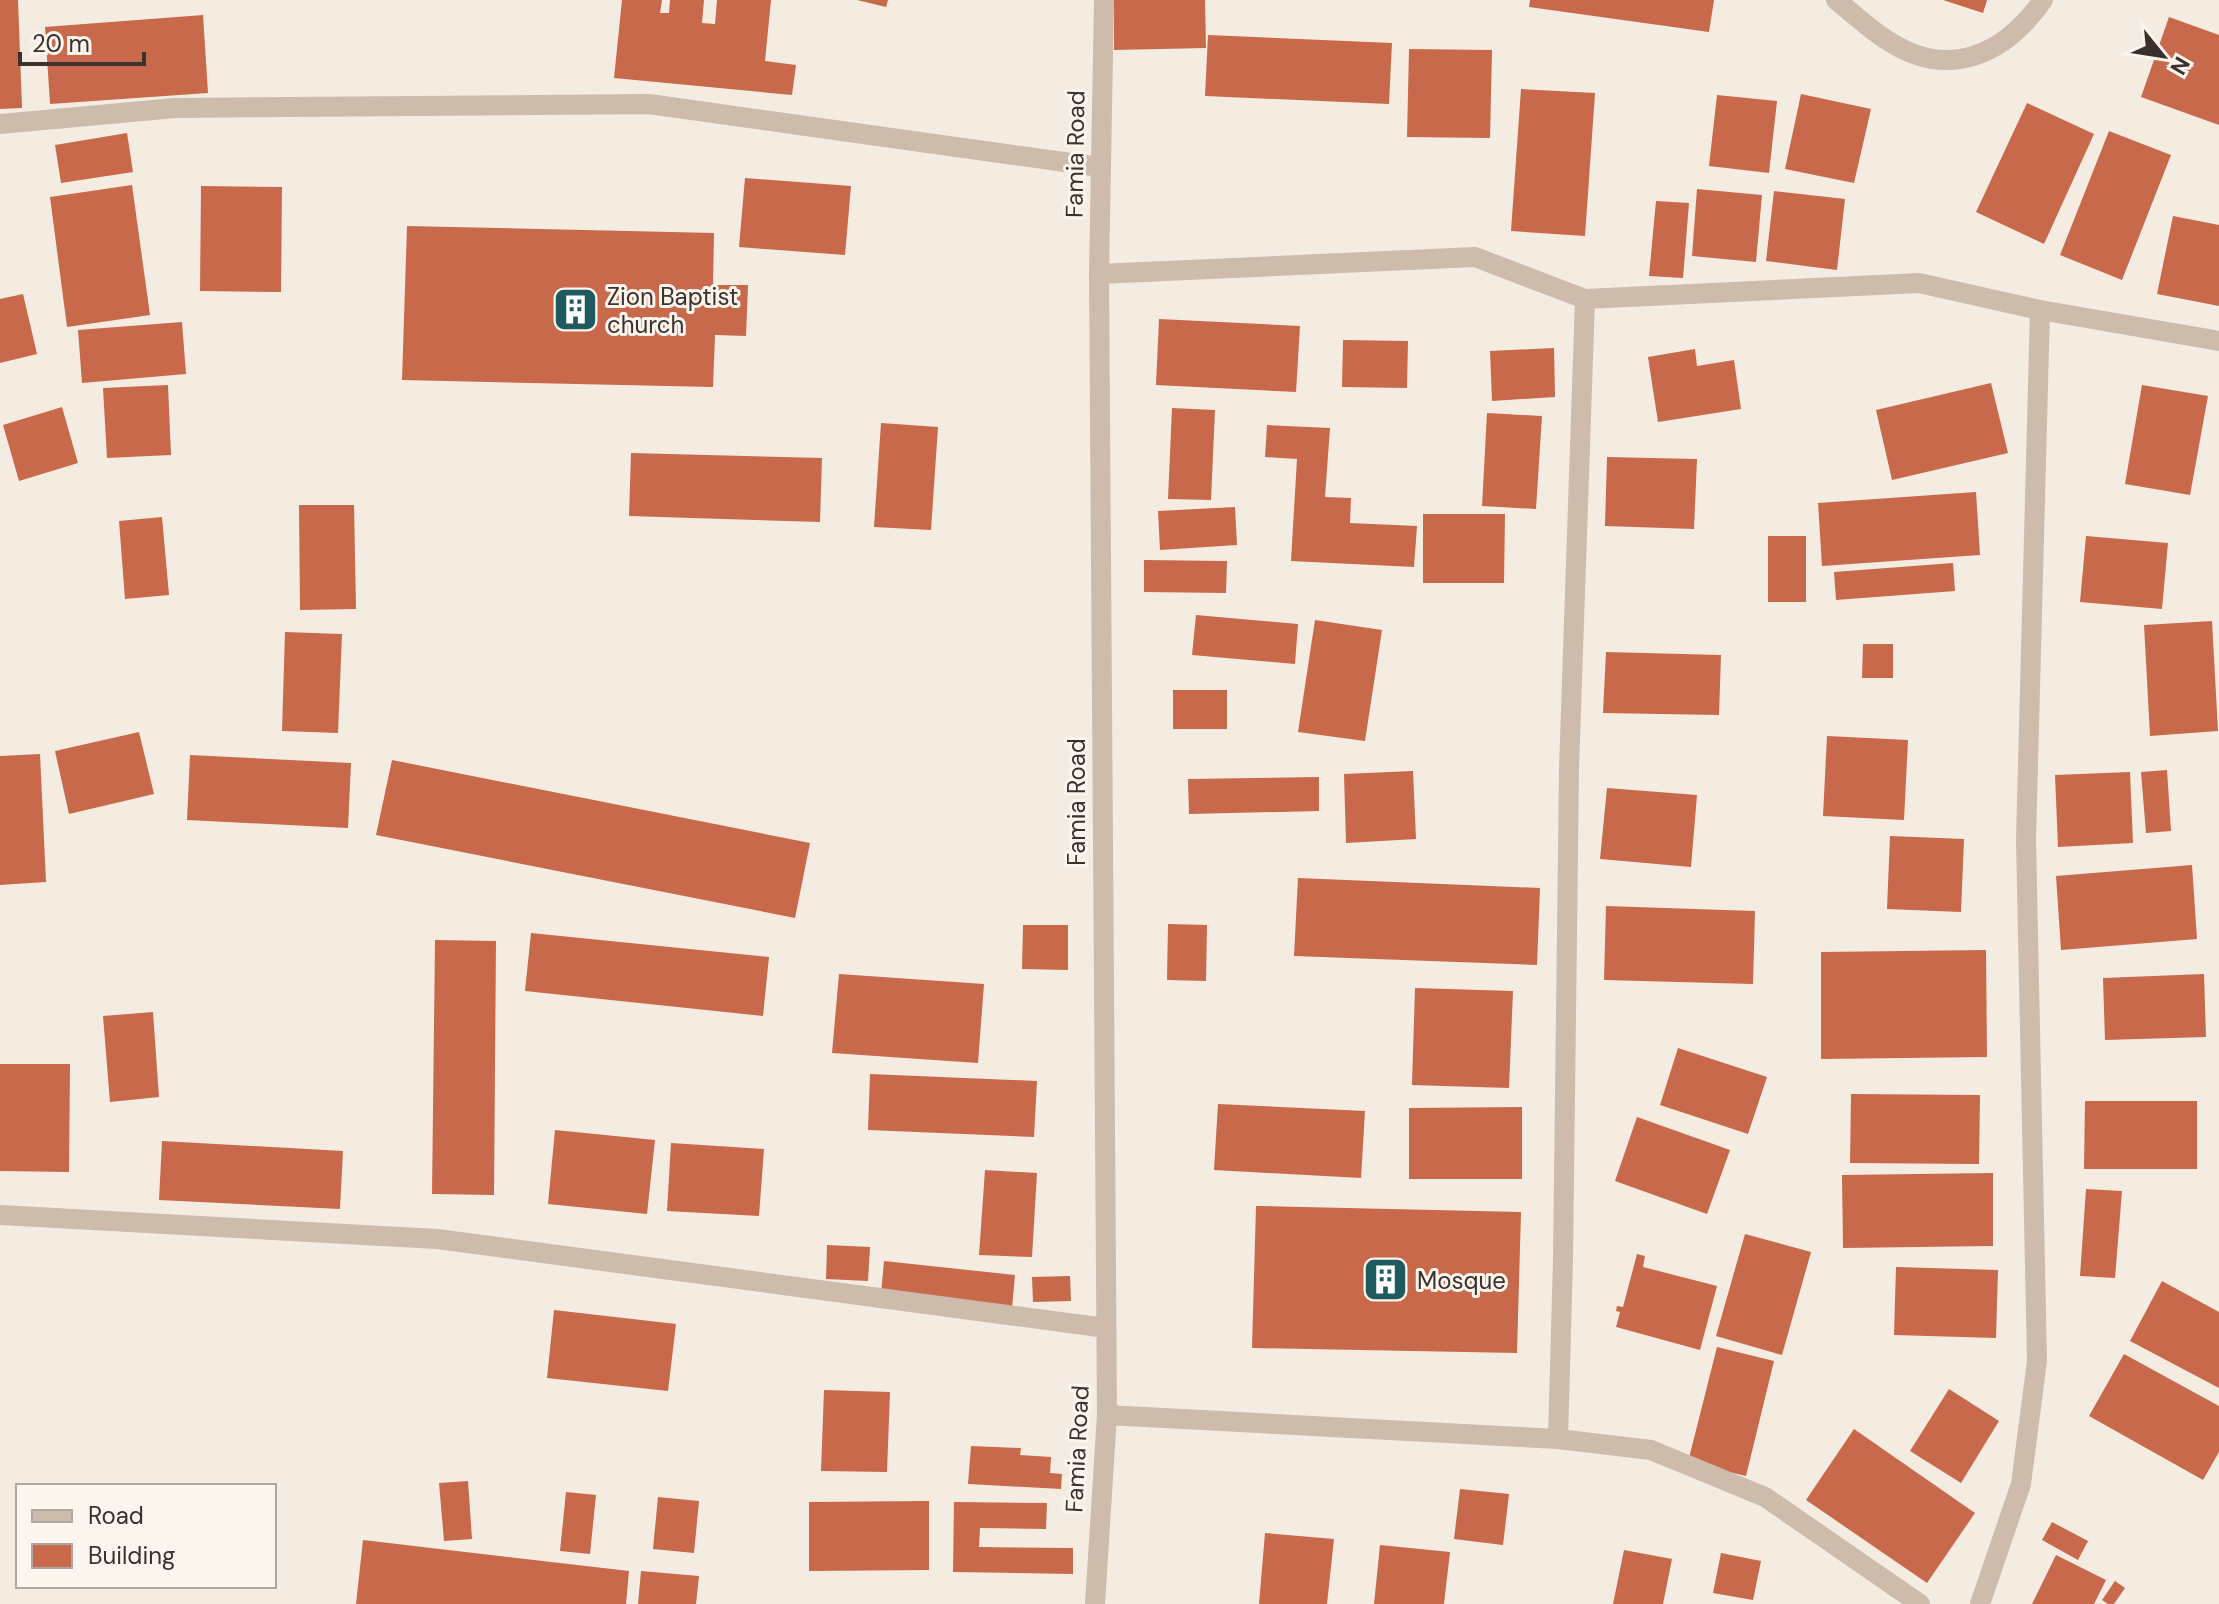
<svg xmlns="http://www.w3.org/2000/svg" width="2219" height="1604" viewBox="0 0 2219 1604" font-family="'DM Sans',sans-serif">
  <rect width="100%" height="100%" fill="#f4ebe1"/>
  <!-- building -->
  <path fill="#c8694b" d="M 0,0 L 18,0 L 22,108 L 0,109 Z
    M 622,0 L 662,0 L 660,13 L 669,13 L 670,0 L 704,0 L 702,23 L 715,24 L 717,0 L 771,0 L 765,61 L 796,65 L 792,95 L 614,78 Z
    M 857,0 L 888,0 L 886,7 Z
    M 1114,0 L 1205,0 L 1206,48 L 1114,50 Z
    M 1530,0 L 1714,0 L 1709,32 L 1529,7 Z
    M 1943,0 L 1987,0 L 1983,13 Z
    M 203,15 L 208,93 L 50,104 L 45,27 Z
    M 2169,17 L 2219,35 L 2219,125 L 2141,97 Z
    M 1208,35 L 1392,43 L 1389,104 L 1205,96 Z
    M 1409,49 L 1492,50 L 1490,138 L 1407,137 Z
    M 1521,89 L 1595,93 L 1585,236 L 1511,231 Z
    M 1801,94 L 1871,109 L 1854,183 L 1785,169 Z
    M 1717,95 L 1777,101 L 1769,173 L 1709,166 Z
    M 2027,103 L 2094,134 L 2044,244 L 1976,212 Z
    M 2109,131 L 2171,155 L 2122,280 L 2060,255 Z
    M 127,133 L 133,172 L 61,183 L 55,145 Z
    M 745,178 L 851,186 L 845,255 L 739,247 Z
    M 132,185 L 150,315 L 67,327 L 50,197 Z
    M 201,186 L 282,187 L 281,292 L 200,291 Z
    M 1697,189 L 1762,195 L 1756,262 L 1692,256 Z
    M 1774,191 L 1845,199 L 1837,270 L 1766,261 Z
    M 1656,201 L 1689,203 L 1683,278 L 1649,276 Z
    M 2173,216 L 2219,225 L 2219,306 L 2157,294 Z
    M 407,226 L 714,233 L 713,285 L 748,285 L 746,336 L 715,335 L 713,387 L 402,380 Z
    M 23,294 L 37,354 L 0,363 L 0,299 Z
    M 1159,319 L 1300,326 L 1296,392 L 1156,385 Z
    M 182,322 L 186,374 L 82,383 L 78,330 Z
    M 1343,340 L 1408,341 L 1407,388 L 1342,387 Z
    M 1554,348 L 1555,397 L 1492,401 L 1490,351 Z
    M 1695,349 L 1697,366 L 1734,360 L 1741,409 L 1658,422 L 1648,357 Z
    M 1991,383 L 2008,453 L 1892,480 L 1876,410 Z
    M 168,385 L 171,455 L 107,458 L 103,388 Z
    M 2142,385 L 2208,396 L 2190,495 L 2125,484 Z
    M 62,407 L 78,463 L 19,481 L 3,425 Z
    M 1172,408 L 1215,410 L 1211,500 L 1168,499 Z
    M 1487,413 L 1542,416 L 1536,509 L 1482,506 Z
    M 881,423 L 938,427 L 931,530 L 874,527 Z
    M 1267,425 L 1330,428 L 1325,497 L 1351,498 L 1350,523 L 1417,526 L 1414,567 L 1291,561 L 1297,459 L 1265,457 Z
    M 631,453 L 822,458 L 820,522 L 629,516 Z
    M 1607,457 L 1697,459 L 1694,529 L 1605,526 Z
    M 1976,492 L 1980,555 L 1822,566 L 1818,503 Z
    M 299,505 L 354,505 L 356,609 L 300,610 Z
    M 1235,507 L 1237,545 L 1160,550 L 1158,511 Z
    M 1423,514 L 1505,514 L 1504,583 L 1423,583 Z
    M 162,517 L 169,595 L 125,599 L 119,521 Z
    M 1768,536 L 1806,536 L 1806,602 L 1768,602 Z
    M 2086,536 L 2168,543 L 2162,609 L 2080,602 Z
    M 1144,560 L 1227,561 L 1226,593 L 1144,592 Z
    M 1953,563 L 1955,591 L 1836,600 L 1834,572 Z
    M 1196,615 L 1298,624 L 1295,664 L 1192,655 Z
    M 1315,620 L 1382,630 L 1365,741 L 1298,732 Z
    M 2212,621 L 2218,731 L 2150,736 L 2144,625 Z
    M 285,632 L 342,634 L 338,733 L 282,731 Z
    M 1863,644 L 1893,644 L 1893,678 L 1862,678 Z
    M 1606,652 L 1721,655 L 1719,715 L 1603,713 Z
    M 1173,690 L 1227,690 L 1227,729 L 1173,729 Z
    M 139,732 L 154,794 L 69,814 L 55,751 Z
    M 1827,736 L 1908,740 L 1904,820 L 1823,816 Z
    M 40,754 L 46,882 L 0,885 L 0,756 Z
    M 190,755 L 351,763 L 348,828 L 187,820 Z
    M 392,760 L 810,843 L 795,918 L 376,835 Z
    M 2167,770 L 2171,831 L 2146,833 L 2141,772 Z
    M 1413,771 L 1416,839 L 1346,843 L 1344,774 Z
    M 2130,772 L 2133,843 L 2058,847 L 2055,775 Z
    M 1319,777 L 1319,811 L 1189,814 L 1188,779 Z
    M 1607,788 L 1697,795 L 1691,867 L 1600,859 Z
    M 1890,836 L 1964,839 L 1961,912 L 1887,909 Z
    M 2192,865 L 2197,939 L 2061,950 L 2056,876 Z
    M 1298,878 L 1540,888 L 1537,965 L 1294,956 Z
    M 1606,906 L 1755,911 L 1753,984 L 1604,980 Z
    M 1168,924 L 1207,925 L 1206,981 L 1167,980 Z
    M 1023,925 L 1068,925 L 1068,970 L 1022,969 Z
    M 531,933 L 769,957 L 763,1016 L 525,991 Z
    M 435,940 L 496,941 L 494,1195 L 432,1194 Z
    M 1986,950 L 1987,1057 L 1821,1059 L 1821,952 Z
    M 839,974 L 984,984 L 978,1063 L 832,1053 Z
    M 2204,974 L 2206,1037 L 2105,1040 L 2103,978 Z
    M 1415,988 L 1513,991 L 1509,1088 L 1412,1085 Z
    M 153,1012 L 159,1097 L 110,1102 L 103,1016 Z
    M 1678,1048 L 1767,1077 L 1748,1134 L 1660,1105 Z
    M 0,1064 L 70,1064 L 69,1172 L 0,1171 Z
    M 870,1074 L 1037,1081 L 1034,1137 L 868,1130 Z
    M 1851,1094 L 1980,1095 L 1979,1164 L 1850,1163 Z
    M 2085,1101 L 2197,1101 L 2197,1169 L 2084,1169 Z
    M 1218,1104 L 1365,1111 L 1361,1178 L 1214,1170 Z
    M 1522,1107 L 1522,1179 L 1409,1179 L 1409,1108 Z
    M 1637,1117 L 1730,1150 L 1707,1214 L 1615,1181 Z
    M 555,1130 L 655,1140 L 647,1214 L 548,1204 Z
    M 162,1141 L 343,1151 L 340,1209 L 159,1200 Z
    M 671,1143 L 764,1149 L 759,1216 L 667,1211 Z
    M 985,1170 L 1037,1173 L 1032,1257 L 979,1255 Z
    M 1993,1173 L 1993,1246 L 1843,1248 L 1842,1175 Z
    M 2086,1189 L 2122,1191 L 2115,1278 L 2080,1276 Z
    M 1256,1206 L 1521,1212 L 1517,1353 L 1252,1348 Z
    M 1745,1234 L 1811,1252 L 1782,1355 L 1716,1336 Z
    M 827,1245 L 870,1247 L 868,1281 L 826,1279 Z
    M 1637,1254 L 1645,1256 L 1643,1267 L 1717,1286 L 1700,1350 L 1616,1327 L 1620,1312 L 1616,1311 L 1617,1306 L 1623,1307 Z
    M 884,1261 L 1015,1275 L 1012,1308 L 881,1294 Z
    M 1896,1267 L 1998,1270 L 1996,1338 L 1894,1335 Z
    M 1070,1276 L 1071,1301 L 1033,1302 L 1032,1277 Z
    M 2162,1281 L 2219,1312 L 2219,1388 L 2130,1341 Z
    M 554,1310 L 676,1324 L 668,1391 L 547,1378 Z
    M 1717,1347 L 1774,1361 L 1746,1476 L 1688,1462 Z
    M 2124,1354 L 2219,1406 L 2219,1452 L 2203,1480 L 2089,1416 Z
    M 1949,1389 L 1999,1421 L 1961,1483 L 1910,1451 Z
    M 824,1390 L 890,1392 L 887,1472 L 821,1471 Z
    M 1854,1429 L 1975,1513 L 1927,1583 L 1806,1500 Z
    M 971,1446 L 1021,1448 L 1020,1455 L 1051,1457 L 1050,1473 L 1062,1474 L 1061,1489 L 968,1484 Z
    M 468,1481 L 472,1539 L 444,1541 L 439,1483 Z
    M 1460,1489 L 1509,1494 L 1503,1545 L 1454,1539 Z
    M 566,1492 L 596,1495 L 590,1554 L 560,1551 Z
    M 658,1497 L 699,1501 L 694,1553 L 653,1549 Z
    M 929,1501 L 929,1570 L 809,1571 L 809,1502 Z
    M 954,1502 L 1047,1503 L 1046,1529 L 980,1528 L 979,1547 L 1073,1548 L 1073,1574 L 953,1572 Z
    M 2052,1522 L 2088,1541 L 2078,1560 L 2042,1540 Z
    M 1265,1533 L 1334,1539 L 1327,1604 L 1259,1604 Z
    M 363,1540 L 629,1571 L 626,1604 L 356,1604 Z
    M 1380,1545 L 1450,1552 L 1444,1604 L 1374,1604 Z
    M 1624,1550 L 1672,1559 L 1663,1604 L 1613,1604 Z
    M 1721,1553 L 1761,1561 L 1753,1600 L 1713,1593 Z
    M 2056,1555 L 2106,1580 L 2094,1604 L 2032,1604 Z
    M 641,1571 L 699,1576 L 696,1604 L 638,1604 Z
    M 2115,1581 L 2125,1588 L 2114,1604 L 2108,1604 L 2102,1600 Z"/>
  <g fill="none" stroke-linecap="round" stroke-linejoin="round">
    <!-- minor -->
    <path stroke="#cdbbac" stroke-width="20" d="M 1836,0 C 1854,14 1871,31 1890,42 C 1950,80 2005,54 2043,0
      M 0,124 L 175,108 L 649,104 L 1100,167
      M 1099,274 L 1475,257 L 1585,299 L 1919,283 L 2040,310 L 2219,341
      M 0,1215 L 437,1239 L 1106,1328
      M 1107,1415 L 1558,1439 L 1651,1450 L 1765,1497 L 1920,1604
      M 1558,1439 L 1563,1259 L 1569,769 L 1585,299
      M 1095,1604 L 1107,1415 L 1099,274 L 1104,0
      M 1980,1604 L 2021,1484 L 2037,1361 L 2026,840 L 2040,310"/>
  </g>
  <!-- icons -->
  <defs>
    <symbol id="building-square" viewBox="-11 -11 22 22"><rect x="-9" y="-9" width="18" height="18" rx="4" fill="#1f5a5e" stroke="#fbf5ee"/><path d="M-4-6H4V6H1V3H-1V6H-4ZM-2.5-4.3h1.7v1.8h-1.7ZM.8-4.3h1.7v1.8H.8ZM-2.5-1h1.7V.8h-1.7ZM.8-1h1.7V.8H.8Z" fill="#fff"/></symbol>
  </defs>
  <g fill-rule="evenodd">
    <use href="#building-square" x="550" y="284" width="51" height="51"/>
    <use href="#building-square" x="1360" y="1254" width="51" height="51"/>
  </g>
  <g text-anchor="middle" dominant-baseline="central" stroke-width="6" stroke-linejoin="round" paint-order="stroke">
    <!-- street labels -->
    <g font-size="24" fill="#3b302b" stroke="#fbf5ee">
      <text transform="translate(1075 154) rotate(-89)">Famia Road</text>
      <text transform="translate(1076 802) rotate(-90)">Famia Road</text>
      <text transform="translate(1077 1449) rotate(-87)">Famia Road</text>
    </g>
    <!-- poi labels -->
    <g font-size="24" fill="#3b302b" stroke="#fbf5ee" text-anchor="start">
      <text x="607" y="296">Zion Baptist<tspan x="607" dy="28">church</tspan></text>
      <text x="1417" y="1280">Mosque</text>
    </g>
  </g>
  <!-- legend -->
  <rect x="16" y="1484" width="260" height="104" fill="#fbf5ee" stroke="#aea6a0" stroke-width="2"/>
  <rect x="32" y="1510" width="40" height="12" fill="#cdbbac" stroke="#aea6a0" stroke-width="2"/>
  <text x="88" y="1524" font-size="24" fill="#3b302b">Road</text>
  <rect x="32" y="1544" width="40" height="24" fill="#c8694b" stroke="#aea6a0" stroke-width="2"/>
  <text x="88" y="1564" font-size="24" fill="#3b302b">Building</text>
  <!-- north arrow -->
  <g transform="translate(2163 56) rotate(120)" stroke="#fbf5ee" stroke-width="6" paint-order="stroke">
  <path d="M0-6L14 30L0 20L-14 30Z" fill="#3b302b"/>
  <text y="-12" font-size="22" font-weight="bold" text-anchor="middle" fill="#3b302b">N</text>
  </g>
  <!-- scale -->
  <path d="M20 52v12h124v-12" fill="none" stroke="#3b302b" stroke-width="4"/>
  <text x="32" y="52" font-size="24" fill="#3b302b" stroke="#fbf5ee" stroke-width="6" paint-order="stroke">20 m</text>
</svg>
